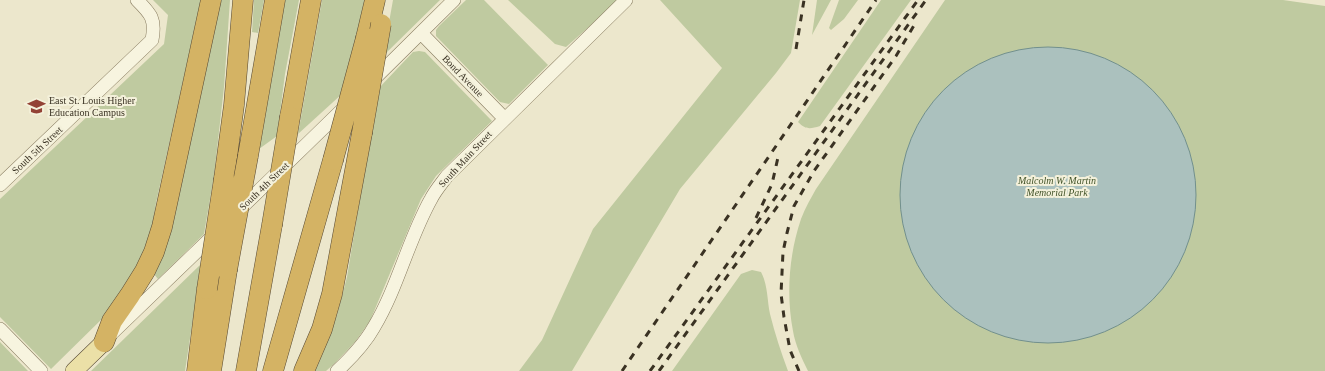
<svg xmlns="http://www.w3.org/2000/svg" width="1325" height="371" viewBox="0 0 1325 371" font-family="'Times New Roman',serif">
  <rect width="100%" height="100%" fill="#ece7cc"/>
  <!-- green -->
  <path fill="#bfcaa0" d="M 153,0 L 201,0 L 156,203 L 150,242 L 141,267 L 107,314 L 51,369 L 0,317 L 0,199 L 164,44 L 168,15 Z
    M 217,0 L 230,0 L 224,87 L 214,176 L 204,234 L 158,279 L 154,274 Z
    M 254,0 L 264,0 L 258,33 L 252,32 Z
    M 283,0 L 299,0 L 285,74 L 278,129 L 277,136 L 259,149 Z
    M 322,0 L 365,0 L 343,93 L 298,134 Z
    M 393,0 L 440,0 L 383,56 Z
    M 466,0 L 484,0 L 548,65 L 509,104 L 500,102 L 436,36 L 436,30 L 439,26 Z
    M 508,0 L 617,0 L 616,3 L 566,47 L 555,44 Z
    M 660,0 L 800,0 L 791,53 L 776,73 L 680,189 L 572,371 L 519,371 L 542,340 L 593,229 L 722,68 Z
    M 817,0 L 831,0 L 812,35 Z
    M 839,0 L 858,0 L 844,19 L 831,30 L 829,28 Z
    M 881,0 L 911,0 L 820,126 C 810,129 806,130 798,122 Z
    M 945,0 L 1283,0 L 1325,6 L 1325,371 L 808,371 C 802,359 795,344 793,331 C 786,295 789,254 801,219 C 805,208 811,198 816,189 Z
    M 419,51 L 425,52 L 492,121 L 436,176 L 421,199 L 370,321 L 355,342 L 335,363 L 326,371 L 314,371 L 326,345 L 337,315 L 347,277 L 378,89 L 413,52 Z
    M 200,265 L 196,299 L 185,371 L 91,371 Z
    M 752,270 L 761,272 C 768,285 767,300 770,314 C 775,334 781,352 788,371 L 672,371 L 741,274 Z
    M 0,342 L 28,371 L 0,371 Z"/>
  <!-- water -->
  <path fill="#abc1be" stroke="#72908d" d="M900 195a148 148 0 1 1 296 0a148 148 0 1 1-296 0Z"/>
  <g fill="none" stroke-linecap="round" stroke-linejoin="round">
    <defs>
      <path id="minor" d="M 421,33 L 504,118
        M 371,82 L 454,0
        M 0,185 L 152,40 C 156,19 151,14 137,0
        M 238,211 L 347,105
        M 0,329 L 41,371
        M 110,335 L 217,232
        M 337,371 C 351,358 365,343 374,327 C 398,287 408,240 431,199 C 435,191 441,184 447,176 L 626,0"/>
      <path id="major" d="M 74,371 L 104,342"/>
      <path id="highway" d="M 366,38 L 375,0
        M 290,117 L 311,0
        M 248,156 L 275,0
        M 224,179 L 234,105 L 243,0
        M 104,342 L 112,321 L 130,295 L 145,271 L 154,252 L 162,227 L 211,0
        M 197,371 L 207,289
        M 211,371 L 227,270
        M 246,371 L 272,225
        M 273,371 L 333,160
        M 304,371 L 322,329 L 332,294 L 362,133"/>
    </defs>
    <!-- minor casing -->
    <use href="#minor" stroke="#887c60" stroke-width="14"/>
    <!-- major casing -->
    <use href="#major" stroke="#574934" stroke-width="18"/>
    <!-- highway casing -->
    <use href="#highway" stroke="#574934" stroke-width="21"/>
    <!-- minor -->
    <use href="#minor" stroke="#f7f4df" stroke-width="13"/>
    <!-- major -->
    <use href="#major" stroke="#ebe0a7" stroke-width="17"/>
    <!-- highway -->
    <use href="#highway" stroke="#d4b364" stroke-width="20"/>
    <!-- rail -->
    <path stroke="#3a3223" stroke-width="3" stroke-dasharray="7 7" stroke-linecap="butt" d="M 796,49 L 804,0
      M 756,218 L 772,184 L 779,153
      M 622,371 L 876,0
      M 650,371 L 918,0
      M 659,371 L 926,0
      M 799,371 L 790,350 L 784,317 L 781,294 L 783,252 L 787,233 L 794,206 L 814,171 L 896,56 L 916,22"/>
    <defs>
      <path id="highway-bridge" d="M 362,133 L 381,24
        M 333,160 L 366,38
        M 272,225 L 290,117
        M 227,270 L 248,156
        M 207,289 L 224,179"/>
    </defs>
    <!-- highway-bridge casing -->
    <use href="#highway-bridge" stroke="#574934" stroke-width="21" stroke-linecap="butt"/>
    <!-- highway-bridge -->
    <use href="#highway-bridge" stroke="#d4b364" stroke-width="20"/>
  </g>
  <!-- icons -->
  <defs>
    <symbol id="university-bare" viewBox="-9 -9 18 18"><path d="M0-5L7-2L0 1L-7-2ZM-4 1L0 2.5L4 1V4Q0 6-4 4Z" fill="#934235" stroke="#f4f1db" stroke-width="2.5" paint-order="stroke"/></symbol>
  </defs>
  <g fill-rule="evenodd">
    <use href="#university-bare" x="24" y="94" width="25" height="25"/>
  </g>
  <g text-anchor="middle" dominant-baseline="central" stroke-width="4" stroke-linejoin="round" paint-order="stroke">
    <!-- street labels -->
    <g font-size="10" fill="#3a3223" stroke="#f4f1db">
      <text transform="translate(463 76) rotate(46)">Bond Avenue</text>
      <text transform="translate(37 150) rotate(-43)">South 5th Street</text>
      <text transform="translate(465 159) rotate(-47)">South Main Street</text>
      <text transform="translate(264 186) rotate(-44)">South 4th Street</text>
    </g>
    <!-- poi labels -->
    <g font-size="10" fill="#3a3223" stroke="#f4f1db" text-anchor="start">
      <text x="49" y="100">East St. Louis Higher<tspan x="49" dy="12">Education Campus</tspan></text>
    </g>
    <!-- park labels -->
    <g font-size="10" font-style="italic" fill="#44552b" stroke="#f4f1db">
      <text x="1057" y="180">Malcolm W. Martin<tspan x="1057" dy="12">Memorial Park</tspan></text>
    </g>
  </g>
</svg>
